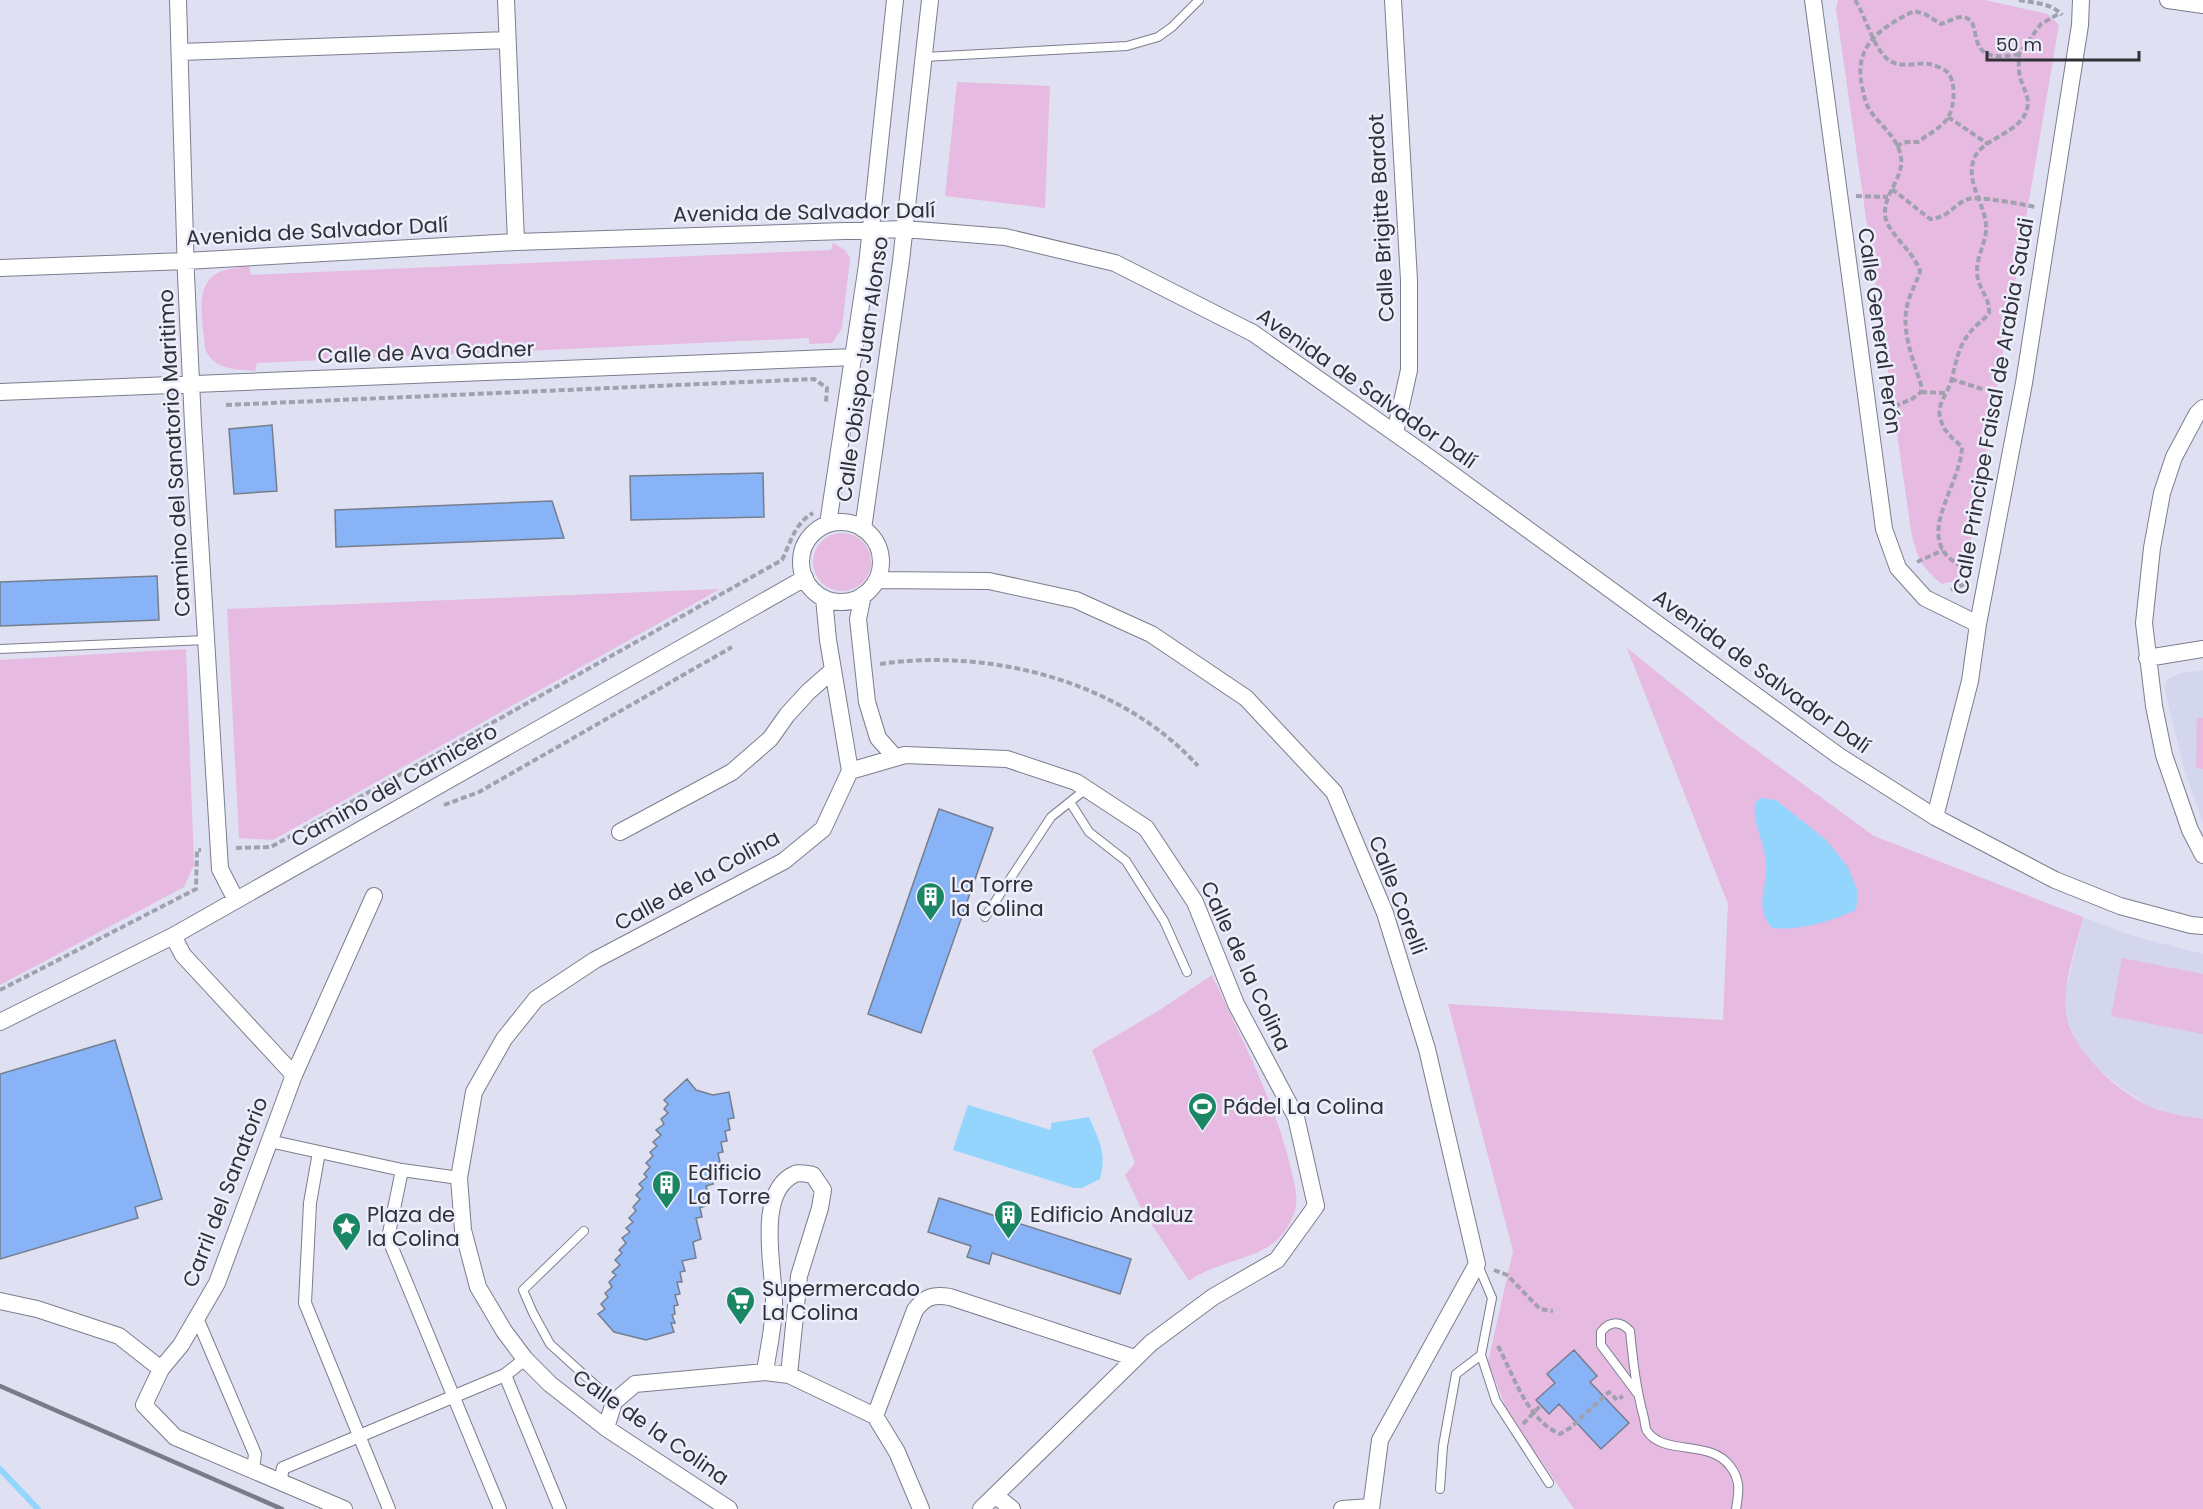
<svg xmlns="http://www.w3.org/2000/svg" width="2203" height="1509" viewBox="0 0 2203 1509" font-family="Poppins,sans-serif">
  <rect width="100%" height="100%" fill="#dfe1f2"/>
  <!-- built -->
  <path fill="#d4d6ee" d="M 2203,670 L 2203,823 L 2184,769 L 2164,687 L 2167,680 L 2180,673 Z
    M 2083,917 L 2133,936 L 2203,954 L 2203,1119 L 2174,1115 L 2148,1105 L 2123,1089 L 2092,1064 L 2077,1042 L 2067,1017 L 2066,991 Z"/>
  <!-- green -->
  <path fill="#e7bae2" d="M 1838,0 L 1985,0 L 2048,14 L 2059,25 L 1966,569 L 1954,581 L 1942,584 C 1921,567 1917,557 1911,531 L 1836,9 Z
    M 957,82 L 1050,86 L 1045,208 L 945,196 Z
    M 833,243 L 845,250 L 850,258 L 842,328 L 832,343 L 809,344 L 809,338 L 257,363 L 255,371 C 236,369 214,370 205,349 C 204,328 194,291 213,276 C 223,268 237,268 249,266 L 251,275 L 831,250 Z
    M813 562a29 29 0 1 1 58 0a29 29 0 1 1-58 0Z
    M 720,589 L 273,840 L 239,838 L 227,609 Z
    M 1627,648 L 1729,730 L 1874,836 L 2083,917 C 2076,948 2061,985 2067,1017 C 2074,1052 2118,1092 2149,1106 C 2167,1114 2184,1116 2203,1119 L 2203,1509 L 1574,1509 L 1507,1411 L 1488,1362 L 1513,1251 L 1448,1004 L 1723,1020 L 1728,904 Z
    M 186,649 L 194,865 L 184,887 L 0,985 L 0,660 Z
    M 2197,717 L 2203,718 L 2203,769 L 2196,768 Z
    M 2122,958 L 2203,974 L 2203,1034 L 2111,1016 Z
    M 1212,975 C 1240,1036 1272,1095 1289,1161 C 1292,1174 1298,1192 1296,1206 C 1294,1217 1287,1230 1279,1238 C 1260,1259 1214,1262 1189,1281 L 1141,1208 L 1125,1175 L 1135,1163 L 1092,1050 L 1158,1011 Z"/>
  <!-- water -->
  <path fill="#93d5fd" d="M 1761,798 L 1776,800 L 1826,840 L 1848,867 L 1858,892 L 1856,910 C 1831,921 1800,931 1772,928 C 1753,906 1768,888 1766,864 C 1765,841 1752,825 1755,803 Z
    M 968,1105 L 1051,1130 L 1051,1123 L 1089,1117 C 1099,1141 1107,1152 1100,1179 L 1082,1188 L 1074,1188 L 953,1150 Z"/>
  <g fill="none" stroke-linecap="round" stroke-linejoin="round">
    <!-- stream -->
    <path stroke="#93d5fd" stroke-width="6" d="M 0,1469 L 38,1509"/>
  </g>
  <!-- building -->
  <path fill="#88b3f7" stroke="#757e8c" stroke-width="1.5" d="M 272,425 L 277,491 L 234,494 L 229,429 Z
    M 763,473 L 764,517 L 631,520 L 630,476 Z
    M 552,501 L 564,538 L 336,547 L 335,510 Z
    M 157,576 L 159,620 L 0,626 L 0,582 Z
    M 939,809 L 993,828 L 921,1033 L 868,1014 Z
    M 115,1040 L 162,1199 L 135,1207 L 138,1218 L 0,1259 L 0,1074 Z
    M 687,1079 L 696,1090 L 713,1095 L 729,1092 L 734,1118 L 728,1119 L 730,1130 L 725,1131 L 727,1141 L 721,1142 L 723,1152 L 718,1153 L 720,1162 L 714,1164 L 715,1174 L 710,1175 L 713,1184 L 706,1186 L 709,1195 L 703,1196 L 705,1206 L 700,1208 L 702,1217 L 696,1218 L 701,1239 L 693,1242 L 696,1258 L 682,1261 L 685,1271 L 680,1272 L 682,1282 L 677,1282 L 680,1294 L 675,1295 L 678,1305 L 674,1306 L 675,1314 L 672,1315 L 675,1323 L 671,1323 L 674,1332 L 646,1340 L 614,1332 L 598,1314 L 605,1309 L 601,1304 L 608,1297 L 605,1293 L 612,1287 L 609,1282 L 616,1275 L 612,1272 L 620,1265 L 615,1260 L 622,1253 L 619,1250 L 626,1243 L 622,1238 L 630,1232 L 626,1228 L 633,1222 L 629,1218 L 636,1211 L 633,1207 L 640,1199 L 636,1195 L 643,1188 L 639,1184 L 647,1177 L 644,1174 L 650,1167 L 646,1163 L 653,1156 L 650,1152 L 657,1146 L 653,1142 L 661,1135 L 656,1130 L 664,1124 L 661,1119 L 668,1113 L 664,1109 L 668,1104 L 664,1100 Z
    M 939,1198 L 1131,1259 L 1120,1294 L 992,1253 L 989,1264 L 967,1257 L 971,1246 L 928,1232 Z
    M 1574,1350 L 1597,1376 L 1590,1382 L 1629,1423 L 1601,1449 L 1559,1404 L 1549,1414 L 1536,1400 L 1555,1383 L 1547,1374 Z"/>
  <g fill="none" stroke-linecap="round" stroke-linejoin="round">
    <defs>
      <path id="service" d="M 924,57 L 1127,46 L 1158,37 L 1172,27 L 1199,0
        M 0,649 L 206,640
        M 1070,802 L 1089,832 L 1126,861 L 1164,921 L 1187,972
        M 985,917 L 1051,817 L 1086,789
        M 584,1231 L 523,1290 L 533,1313 L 550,1344 L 614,1402
        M 1478,1265 L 1492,1298 L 1481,1355 L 1496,1401 L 1549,1483
        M 1637,1393 L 1601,1345 L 1601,1332 C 1610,1320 1621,1321 1630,1331 C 1633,1361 1636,1389 1644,1418 C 1645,1422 1645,1428 1647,1431 C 1663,1456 1710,1439 1730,1466 C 1741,1480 1739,1492 1736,1509
        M 1440,1489 L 1443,1446 L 1456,1374 L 1481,1355"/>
      <path id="pedestrian" d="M 269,1141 L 402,1170 L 459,1178
        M 319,1152 L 310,1203 L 305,1303 L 389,1509
        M 402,1170 L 388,1238 L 500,1509
        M 197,1318 L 255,1454 L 253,1470
        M 525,1359 L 505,1375 L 560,1509
        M 280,1482 L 283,1468 L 505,1375"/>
      <path id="minor" d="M 178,0 L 186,275 L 193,424 L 220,869 L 236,900
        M 506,0 L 516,242
        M 1393,0 L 1409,280 L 1409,370 L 1395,433
        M 1813,0 L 1884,529 L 1898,568 L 1925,598 L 1978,624
        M 2168,0 L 2203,5
        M 181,52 L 507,40
        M 0,268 L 186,261 L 516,242 L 904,229 L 1005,237 L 1115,263 L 1253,333 L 1423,453 L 1839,756 L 1935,817 L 2055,880 L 2120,906 L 2191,925 L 2203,926
        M 0,392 L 854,357
        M 2203,408 L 2197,414 L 2174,457 L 2162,493 L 2152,548 L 2144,623 L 2154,706 L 2164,755 L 2190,830 L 2203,855
        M801 562a40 40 0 1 1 80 0a40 40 0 1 1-80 0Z
        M 828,524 L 867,265 L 895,0
        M 863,529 L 901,261 L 930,0
        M 877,580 L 989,581 L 1076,600 L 1151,634 L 1246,698 L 1334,792 L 1385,913 L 1427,1049 L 1477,1264 L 1380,1440 L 1371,1509
        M 863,595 L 858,619 L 867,702 L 878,738 L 895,757
        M 824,598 L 828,640 L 850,771
        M 2147,658 L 2203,649
        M 1935,817 L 1970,681 L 1978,624 L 2024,383 L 2080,25 L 2081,0
        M 620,832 L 732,772 L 770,739 L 787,715 L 808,692 L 833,670
        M 173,936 L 183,955 L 294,1075
        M 0,1022 L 173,936 L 805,578
        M 0,1301 L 37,1309 L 119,1336 L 161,1369
        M 765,1372 C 768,1349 775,1323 774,1299 C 773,1265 756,1191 795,1174 C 800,1172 808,1174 813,1175 L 823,1190 L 820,1208 L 799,1276 L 789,1375
        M 875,1416 L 915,1310 C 925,1297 933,1294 950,1297 L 1135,1358
        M 606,1428 L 614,1402 L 635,1384 L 765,1372 L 789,1375 L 875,1416 L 897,1452 L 921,1509
        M 995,1495 L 1012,1509
        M 344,1509 L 175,1437 L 144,1405 L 161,1369 L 181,1345 L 217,1283 L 294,1075 L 374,896
        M 729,1509 L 606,1428 L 550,1384 L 525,1359 L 504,1331 L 478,1287 L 463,1230 L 459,1178 L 474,1092 L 504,1039 L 536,999 L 595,960 L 784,861 L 823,829 L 850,771 L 905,755 L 1007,759 L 1076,782 L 1146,828 L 1195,902 L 1236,1004 L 1296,1117 L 1316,1206 L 1277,1260 L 1213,1297 L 1151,1343 L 981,1509
        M 1342,1509 L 1371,1507"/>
    </defs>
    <!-- service casing -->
    <use href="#service" stroke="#7c7d8d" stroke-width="10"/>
    <!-- pedestrian casing -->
    <use href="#pedestrian" stroke="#7c7d8d" stroke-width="14"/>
    <!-- minor casing -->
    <use href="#minor" stroke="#7c7d8d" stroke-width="18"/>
    <!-- path -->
    <path stroke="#a0a1af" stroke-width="4" stroke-dasharray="6 3" stroke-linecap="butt" d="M 1855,0 C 1867,18 1874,53 1892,62 C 1904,68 1917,62 1929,64 C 1934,65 1942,68 1946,71 C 1957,80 1955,108 1947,119 C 1941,128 1927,135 1918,142 L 1907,142 L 1896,146
      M 2019,0 C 2034,3 2052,3 2062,15
      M 1948,117 L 1988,144
      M 1892,189 L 1930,219 C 1951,217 1952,205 1968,199 C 1979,196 2022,204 2035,207
      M 1856,196 L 1888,197
      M 1951,379 L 2004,396
      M 1921,392 L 1945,393
      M 226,405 L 814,379 L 827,388 L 826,403
      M 1886,410 L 1912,399 L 1921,392 L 1921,385 C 1913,358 1900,330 1908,302 C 1911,291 1917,282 1920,271 C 1913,250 1885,231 1885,214 C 1884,193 1904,178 1901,157 C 1898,138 1881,126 1871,112 C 1865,104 1864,95 1862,86 C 1853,45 1882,27 1914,11 L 1925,14 L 1941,24 C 1948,22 1957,16 1963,17 C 1987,20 1958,67 2019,54
      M 1917,562 L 1943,550
      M 1970,570 C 1905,545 1960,491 1962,447 C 1953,438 1943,432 1940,417 C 1937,404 1947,394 1951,382 C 1956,363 1958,345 1972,330 C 1977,324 1984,320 1989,313 C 1990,299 1981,292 1978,279 C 1973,259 1988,243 1986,224 C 1984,204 1967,183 1973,162 C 1979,136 2026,135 2028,103 C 2028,95 2022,85 2020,77 C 2018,69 2019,61 2019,54 L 2041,24 L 2060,13
      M 1951,590 L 1969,582
      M 880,664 C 991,648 1121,681 1198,766
      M 444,805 L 479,792 L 732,647
      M 236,848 L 271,847 L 782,560 C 791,542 794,524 813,513
      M 0,990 L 196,889 L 197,850 L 201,850
      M 1494,1270 L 1507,1275 L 1540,1309 L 1553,1311
      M 1498,1346 C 1514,1376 1527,1420 1560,1434 L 1570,1428 L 1609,1392 L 1617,1400 L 1623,1396"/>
    <!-- service -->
    <use href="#service" stroke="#fff" stroke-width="8"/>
    <!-- pedestrian -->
    <use href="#pedestrian" stroke="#fff" stroke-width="12"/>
    <!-- minor -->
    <use href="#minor" stroke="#fff" stroke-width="16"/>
    <!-- rail -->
    <path stroke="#7a7b87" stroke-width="4.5" d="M 0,1386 L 282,1509"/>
    <!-- path-bridge -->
    <path stroke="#a0a1af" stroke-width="4" stroke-dasharray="6 3" stroke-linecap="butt" d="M 1523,1424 L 1541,1405"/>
  </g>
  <!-- icons -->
  <defs>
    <symbol id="building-pin" viewBox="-11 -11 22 30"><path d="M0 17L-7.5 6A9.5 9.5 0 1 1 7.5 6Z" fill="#1b8663" stroke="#edeefc"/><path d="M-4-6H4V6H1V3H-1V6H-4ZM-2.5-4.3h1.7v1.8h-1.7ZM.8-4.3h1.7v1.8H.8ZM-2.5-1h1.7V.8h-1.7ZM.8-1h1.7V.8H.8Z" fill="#fff"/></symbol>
    <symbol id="stadium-pin" viewBox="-11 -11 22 30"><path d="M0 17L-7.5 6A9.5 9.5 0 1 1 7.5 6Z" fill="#1b8663" stroke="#edeefc"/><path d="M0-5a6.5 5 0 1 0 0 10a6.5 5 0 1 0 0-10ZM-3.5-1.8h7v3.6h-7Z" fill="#fff"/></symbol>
    <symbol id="sight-pin" viewBox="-11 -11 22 30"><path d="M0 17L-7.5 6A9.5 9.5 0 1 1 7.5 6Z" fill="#1b8663" stroke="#edeefc"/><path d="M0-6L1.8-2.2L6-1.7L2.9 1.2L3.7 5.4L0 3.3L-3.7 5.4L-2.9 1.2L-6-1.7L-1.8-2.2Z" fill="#fff"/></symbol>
    <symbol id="supermarket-pin" viewBox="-11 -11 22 30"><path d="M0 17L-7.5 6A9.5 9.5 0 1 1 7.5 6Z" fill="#1b8663" stroke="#edeefc"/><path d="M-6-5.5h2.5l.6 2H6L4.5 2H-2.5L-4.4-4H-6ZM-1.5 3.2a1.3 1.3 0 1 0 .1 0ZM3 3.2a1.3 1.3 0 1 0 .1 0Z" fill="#fff"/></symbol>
  </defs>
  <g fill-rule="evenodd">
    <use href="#building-pin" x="914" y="880" width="33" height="45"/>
    <use href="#stadium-pin" x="1186" y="1090" width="33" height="45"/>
    <use href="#building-pin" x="650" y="1168" width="33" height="45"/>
    <use href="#building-pin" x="992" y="1198" width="33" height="45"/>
    <use href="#sight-pin" x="330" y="1210" width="33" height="45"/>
    <use href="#supermarket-pin" x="724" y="1284" width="33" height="45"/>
  </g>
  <g text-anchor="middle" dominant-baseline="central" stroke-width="5" stroke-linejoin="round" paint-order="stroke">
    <!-- street labels -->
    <g font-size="21" fill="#303037" stroke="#edeefc">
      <text transform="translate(804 212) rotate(-1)">Avenida de Salvador Dalí</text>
      <text transform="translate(1381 218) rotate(-93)">Calle Brigitte Bardot</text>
      <text transform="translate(317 231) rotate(-3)">Avenida de Salvador Dalí</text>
      <text transform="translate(1880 331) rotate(82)">Calle General Perón</text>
      <text transform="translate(426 352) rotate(-2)">Calle de Ava Gadner</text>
      <text transform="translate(862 369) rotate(-82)">Calle Obispo Juan Alonso</text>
      <text transform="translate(1367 388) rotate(35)">Avenida de Salvador Dalí</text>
      <text transform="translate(1993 406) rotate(-80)">Calle Principe Faisal de Arabia Saudi</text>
      <text transform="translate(174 453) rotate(-93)">Camino del Sanatorio Maritimo</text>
      <text transform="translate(1762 671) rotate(36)">Avenida de Salvador Dalí</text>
      <text transform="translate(394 785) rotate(-29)">Camino del Carnicero</text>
      <text transform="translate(697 880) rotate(-29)">Calle de la Colina</text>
      <text transform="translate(1398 895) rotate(69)">Calle Corelli</text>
      <text transform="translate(1246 966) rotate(65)">Calle de la Colina</text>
      <text transform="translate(225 1192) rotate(-69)">Carril del Sanatorio</text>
      <text transform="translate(651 1427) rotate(35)">Calle de la Colina</text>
    </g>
    <!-- poi labels -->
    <g font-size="21" fill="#303037" stroke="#edeefc" text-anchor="start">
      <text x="951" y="884">La Torre<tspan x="951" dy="24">la Colina</tspan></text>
      <text x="1223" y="1106">Pádel La Colina</text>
      <text x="688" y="1172">Edificio<tspan x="688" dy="24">La Torre</tspan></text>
      <text x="367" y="1214">Plaza de<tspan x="367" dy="24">la Colina</tspan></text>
      <text x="1030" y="1214">Edificio Andaluz</text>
      <text x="762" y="1288">Supermercado<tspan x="762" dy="24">La Colina</tspan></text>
    </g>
  </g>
  <!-- scale -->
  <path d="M1987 51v9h152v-9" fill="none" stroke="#303037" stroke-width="3"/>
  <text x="1996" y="51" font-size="18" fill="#303037" stroke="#edeefc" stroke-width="4.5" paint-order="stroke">50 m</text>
</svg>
